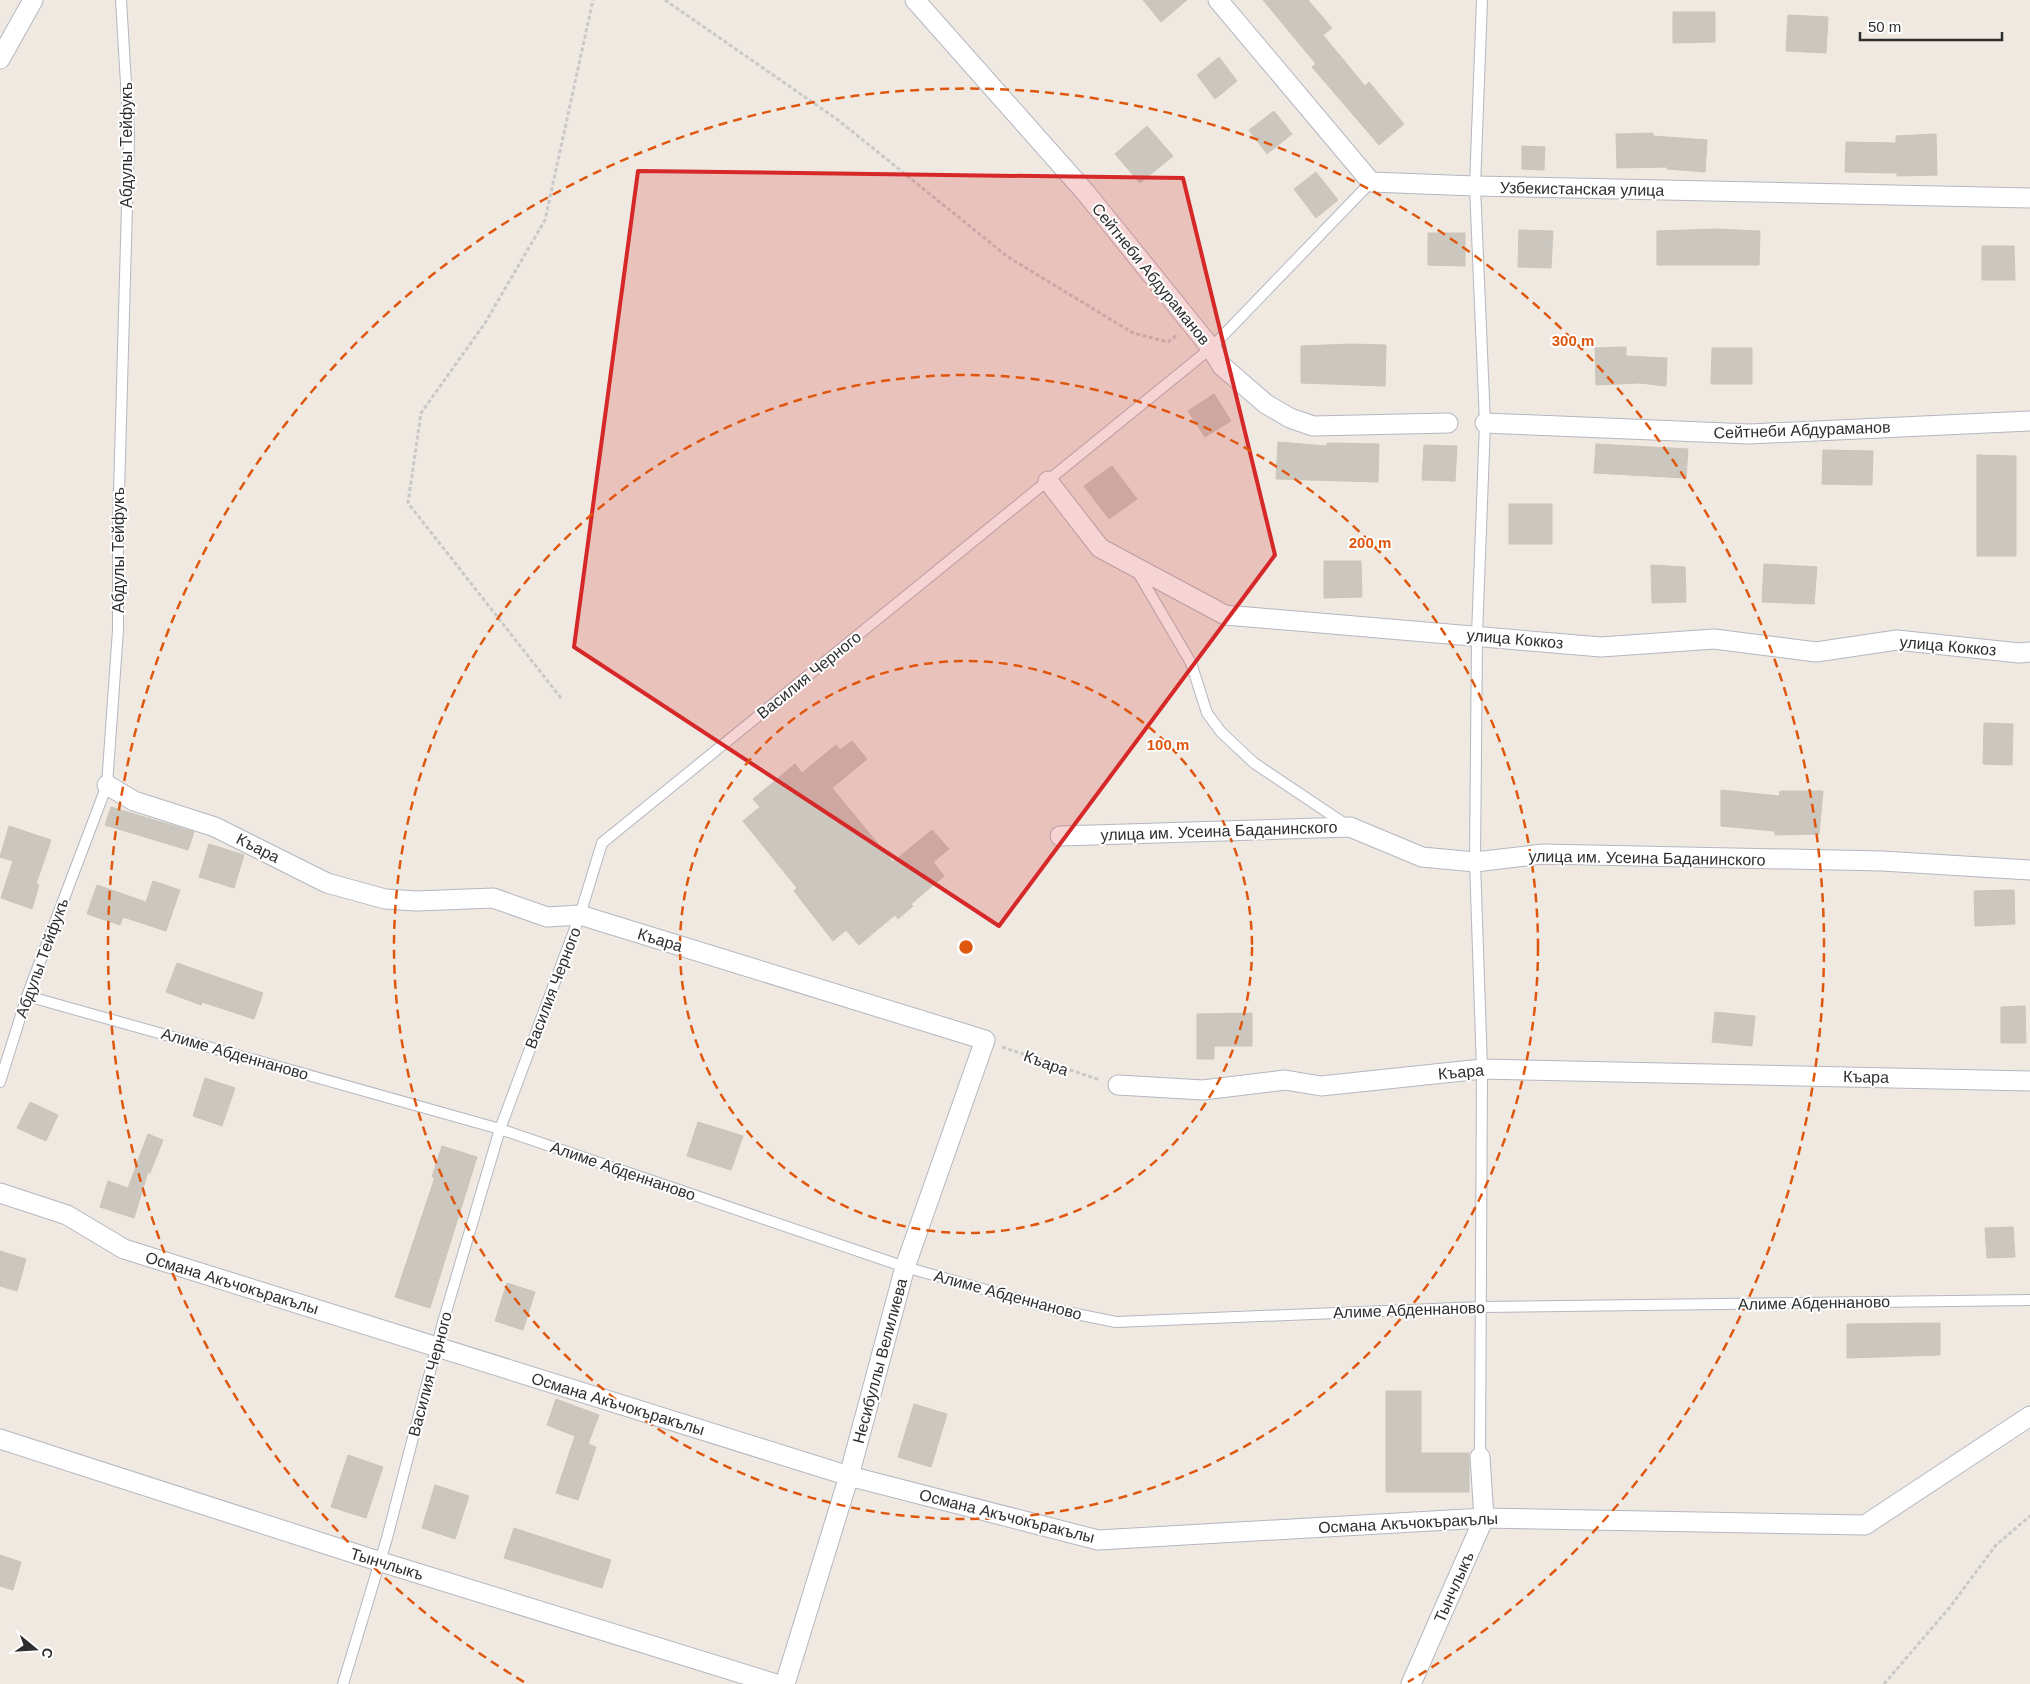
<svg xmlns="http://www.w3.org/2000/svg" width="2030" height="1684" viewBox="0 0 2030 1684" font-family="Helvetica,sans-serif">
  <rect width="100%" height="100%" fill="#efe9e1"/>
  <!-- building -->
  <path fill="#cbc7bf" stroke="#cbc5ba" d="M 1143,0 L 1187,0 L 1161,22 Z
    M 1263,0 L 1308,0 L 1332,28 L 1323,35 L 1365,86 L 1369,82 L 1404,124 L 1379,145 L 1312,67 L 1316,64 Z
    M 1673,12 L 1715,12 L 1715,42 L 1673,43 Z
    M 1788,15 L 1828,17 L 1826,53 L 1786,51 Z
    M 1219,57 L 1237,81 L 1215,99 L 1197,75 Z
    M 1274,111 L 1292,134 L 1267,154 L 1249,130 Z
    M 1147,126 L 1173,156 L 1140,183 L 1115,154 Z
    M 1653,133 L 1653,136 L 1707,140 L 1705,172 L 1667,169 L 1667,167 L 1617,168 L 1616,134 Z
    M 1936,134 L 1937,175 L 1897,176 L 1897,173 L 1845,172 L 1846,142 L 1896,143 L 1896,136 Z
    M 1522,146 L 1545,147 L 1544,170 L 1522,169 Z
    M 1316,172 L 1338,200 L 1316,218 L 1294,189 Z
    M 1716,229 L 1760,231 L 1759,265 L 1657,265 L 1657,231 Z
    M 1519,230 L 1553,231 L 1551,268 L 1518,267 Z
    M 1428,233 L 1465,233 L 1465,266 L 1428,265 Z
    M 1982,246 L 2014,246 L 2015,280 L 1982,280 Z
    M 1351,344 L 1386,345 L 1385,386 L 1301,383 L 1301,346 Z
    M 1626,347 L 1626,356 L 1667,358 L 1666,386 L 1640,383 L 1596,385 L 1595,348 Z
    M 1712,348 L 1752,348 L 1752,384 L 1711,384 Z
    M 1214,394 L 1231,421 L 1205,437 L 1188,411 Z
    M 1278,442 L 1327,446 L 1327,443 L 1379,444 L 1378,482 L 1276,479 Z
    M 1596,444 L 1688,449 L 1686,478 L 1594,473 Z
    M 1424,445 L 1457,446 L 1455,481 L 1422,480 Z
    M 1823,450 L 1873,451 L 1872,485 L 1822,484 Z
    M 1977,455 L 2016,456 L 2016,556 L 1977,556 Z
    M 1112,466 L 1137,499 L 1109,519 L 1084,486 Z
    M 1509,504 L 1552,504 L 1552,544 L 1509,544 Z
    M 1324,561 L 1361,561 L 1362,597 L 1324,598 Z
    M 1764,564 L 1817,567 L 1814,604 L 1762,602 Z
    M 1651,565 L 1685,567 L 1686,602 L 1652,603 Z
    M 1984,723 L 2013,724 L 2012,765 L 1983,764 Z
    M 852,741 L 867,759 L 832,788 L 893,862 L 932,830 L 949,849 L 933,862 L 944,876 L 911,904 L 913,906 L 898,919 L 895,915 L 859,945 L 846,930 L 833,941 L 794,891 L 797,888 L 743,821 L 760,807 L 753,799 L 795,764 L 802,773 L 836,745 L 840,750 Z
    M 1721,790 L 1779,796 L 1780,791 L 1823,791 L 1819,834 L 1775,835 L 1775,831 L 1721,826 Z
    M 111,807 L 194,832 L 188,850 L 105,825 Z
    M 9,826 L 51,840 L 36,884 L 39,885 L 32,909 L 1,898 L 13,861 L 0,857 Z
    M 209,844 L 244,855 L 234,888 L 199,877 Z
    M 153,881 L 180,890 L 166,931 L 123,917 L 120,925 L 87,914 L 97,885 L 146,902 Z
    M 2014,890 L 2015,924 L 1975,926 L 1974,891 Z
    M 177,963 L 263,993 L 254,1019 L 202,1002 L 201,1005 L 166,992 Z
    M 2025,1006 L 2026,1043 L 2001,1043 L 2001,1007 Z
    M 1715,1012 L 1755,1016 L 1752,1046 L 1712,1042 Z
    M 1252,1013 L 1252,1046 L 1214,1046 L 1214,1059 L 1197,1059 L 1197,1014 Z
    M 205,1078 L 235,1088 L 222,1126 L 193,1116 Z
    M 30,1102 L 58,1115 L 46,1141 L 17,1128 Z
    M 698,1122 L 743,1136 L 731,1170 L 687,1156 Z
    M 148,1134 L 163,1140 L 150,1173 L 148,1172 L 134,1218 L 100,1207 L 108,1181 L 128,1188 Z
    M 442,1146 L 477,1157 L 430,1308 L 395,1297 L 435,1177 L 432,1177 Z
    M 2013,1227 L 2015,1257 L 1987,1258 L 1985,1228 Z
    M 0,1251 L 26,1259 L 17,1291 L 0,1286 Z
    M 507,1283 L 535,1292 L 523,1330 L 495,1321 Z
    M 1940,1323 L 1940,1355 L 1847,1358 L 1847,1324 Z
    M 1386,1391 L 1421,1391 L 1421,1453 L 1469,1453 L 1469,1492 L 1386,1492 Z
    M 556,1399 L 599,1415 L 588,1444 L 596,1447 L 578,1500 L 556,1493 L 575,1436 L 547,1425 Z
    M 914,1404 L 947,1414 L 931,1467 L 898,1457 Z
    M 348,1455 L 383,1467 L 366,1518 L 331,1507 Z
    M 435,1485 L 469,1496 L 455,1539 L 422,1528 Z
    M 514,1528 L 611,1560 L 602,1588 L 504,1558 Z
    M 0,1555 L 21,1562 L 13,1590 L 0,1586 Z"/>
  <g fill="none" stroke-linecap="round" stroke-linejoin="round">
    <defs>
      <path id="service" d="M 1137,571 L 1191,663 L 1207,713 L 1221,732 L 1254,763 L 1348,826
        M 27,996 L 500,1129 L 905,1267 L 1061,1311 L 1116,1322 L 1481,1307 L 2030,1300
        M 0,1082 L 27,996 L 107,785 L 118,630 L 118,529 L 129,134 L 121,0
        M 1480,1457 L 1482,1069 L 1475,862 L 1477,635 L 1485,423 L 1475,186 L 1482,0
        M 343,1684 L 387,1538 L 443,1322 L 500,1129 L 580,915 L 602,843 L 1211,348 L 1371,182"/>
      <path id="minor" d="M 915,0 L 1086,193 L 1211,348 L 1222,366 L 1266,404 L 1290,418 L 1313,426 L 1448,423
        M 1218,0 L 1371,182 L 1475,186 L 2030,198
        M 0,59 L 33,0
        M 1485,423 L 1750,434 L 2030,421
        M 1048,481 L 1100,548 L 1225,615 L 1601,647 L 1714,639 L 1816,652 L 1897,640 L 2019,653 L 2030,652
        M 107,785 L 134,801 L 215,827 L 327,883 L 385,899 L 417,901 L 493,898 L 547,917 L 580,915 L 985,1040 L 905,1267 L 849,1476 L 785,1684
        M 1060,836 L 1350,827 L 1422,857 L 1475,862 L 1543,854 L 1882,861 L 2030,870
        M 1118,1085 L 1203,1090 L 1285,1080 L 1321,1086 L 1482,1069 L 2030,1081
        M 0,1193 L 67,1215 L 124,1249 L 849,1476 L 1098,1540 L 1484,1518 L 1865,1525 L 2030,1416
        M 0,1439 L 378,1561 L 776,1684
        M 1411,1684 L 1484,1518 L 1480,1457"/>
    </defs>
    <!-- service casing -->
    <use href="#service" stroke="#b4b7c1" stroke-width="12"/>
    <!-- minor casing -->
    <use href="#minor" stroke="#b4b7c1" stroke-width="21"/>
    <!-- path -->
    <path stroke="#c9c9c9" stroke-width="3" stroke-dasharray="4 2.5" stroke-linecap="butt" d="M 665,0 L 838,120 L 1008,257 L 1133,333 L 1168,342 L 1177,335
      M 561,698 L 408,503 L 421,413 L 485,323 L 545,220 L 593,0
      M 1002,1047 L 1100,1080
      M 1884,1684 L 1950,1607 L 1996,1545 L 2030,1516"/>
    <!-- service -->
    <use href="#service" stroke="#fff" stroke-width="10"/>
    <!-- minor -->
    <use href="#minor" stroke="#fff" stroke-width="19"/>
  </g>
  <!-- marked area -->
  <path fill="#d62828" fill-opacity="0.2" stroke="#d62828" stroke-width="4" stroke-linejoin="round" d="M 638,171 L 1183,178 L 1275,555 L 999,926 L 574,647 Z"/>
  <!-- distance rings -->
  <g fill="none" stroke="#df570e" stroke-width="2.5" stroke-dasharray="9 6">
    <circle cx="966" cy="947" r="286"/>
    <circle cx="966" cy="947" r="572"/>
    <path d="M524 1682A858 858 0 1 1 1408 1682"/>
  </g>
  <g text-anchor="middle" dominant-baseline="central" stroke-width="4" stroke-linejoin="round" paint-order="stroke">
    <!-- street labels -->
    <g font-size="16" fill="#2e2e2e" stroke="#fff">
      <text transform="translate(126 145) rotate(-90)">Абдулы Тейфукъ</text>
      <text transform="translate(1582 189) rotate(1)">Узбекистанская улица</text>
      <text transform="translate(1151 274) rotate(51)">Сейтнеби Абдураманов</text>
      <text transform="translate(1802 430) rotate(-2)">Сейтнеби Абдураманов</text>
      <text transform="translate(118 550) rotate(-90)">Абдулы Тейфукъ</text>
      <text transform="translate(1515 639) rotate(5)">улица Коккоз</text>
      <text transform="translate(1948 646) rotate(5)">улица Коккоз</text>
      <text transform="translate(809 675) rotate(-39)">Василия Черного</text>
      <text transform="translate(1219 831) rotate(-2)">улица им. Усеина Баданинского</text>
      <text transform="translate(258 848) rotate(27)">Къара</text>
      <text transform="translate(1647 858) rotate(1)">улица им. Усеина Баданинского</text>
      <text transform="translate(660 940) rotate(17)">Къара</text>
      <text transform="translate(42 958) rotate(-70)">Абдулы Тейфукъ</text>
      <text transform="translate(553 988) rotate(-69)">Василия Черного</text>
      <text transform="translate(235 1054) rotate(16)">Алиме Абденнаново</text>
      <text transform="translate(1046 1063) rotate(20)">Къара</text>
      <text transform="translate(1461 1072) rotate(-5)">Къара</text>
      <text transform="translate(1866 1077) rotate(1)">Къара</text>
      <text transform="translate(623 1171) rotate(19)">Алиме Абденнаново</text>
      <text transform="translate(232 1283) rotate(17)">Османа Акъчокъракълы</text>
      <text transform="translate(1008 1295) rotate(15)">Алиме Абденнаново</text>
      <text transform="translate(1814 1303) rotate(-1)">Алиме Абденнаново</text>
      <text transform="translate(1409 1310) rotate(-2)">Алиме Абденнаново</text>
      <text transform="translate(880 1361) rotate(-75)">Несибуллы Велилиева</text>
      <text transform="translate(430 1374) rotate(-75)">Василия Черного</text>
      <text transform="translate(618 1404) rotate(17)">Османа Акъчокъракълы</text>
      <text transform="translate(1007 1516) rotate(14)">Османа Акъчокъракълы</text>
      <text transform="translate(1408 1523) rotate(-3)">Османа Акъчокъракълы</text>
      <text transform="translate(387 1564) rotate(17)">Тынчлыкъ</text>
      <text transform="translate(1454 1587) rotate(-66)">Тынчлыкъ</text>
    </g>
  </g>
  <circle cx="966" cy="947" r="8" fill="#df570e" stroke="#fff" stroke-width="2.5"/>
  <g font-size="15" text-anchor="middle" font-weight="bold" fill="#df570e" stroke="#fff" stroke-width="4" stroke-linejoin="round" paint-order="stroke">
    <text x="1573" y="346">300 m</text>
    <text x="1370" y="548">200 m</text>
    <text x="1168" y="750">100 m</text>
  </g>
  <!-- north arrow -->
  <g transform="translate(35 1649) rotate(108)" stroke="#ffffff" stroke-width="4" paint-order="stroke">
  <path d="M0-4L9 19L0 12L-9 19Z" fill="#2e2e2e"/>
  <text y="-8" font-size="14" font-weight="bold" text-anchor="middle" fill="#2e2e2e">С</text>
  </g>
  <!-- scale -->
  <path d="M1860 32v8h142v-8" fill="none" stroke="#2e2e2e" stroke-width="2.5"/>
  <text x="1868" y="32" font-size="15" fill="#2e2e2e" stroke="#ffffff" stroke-width="4" paint-order="stroke">50 m</text>
</svg>
